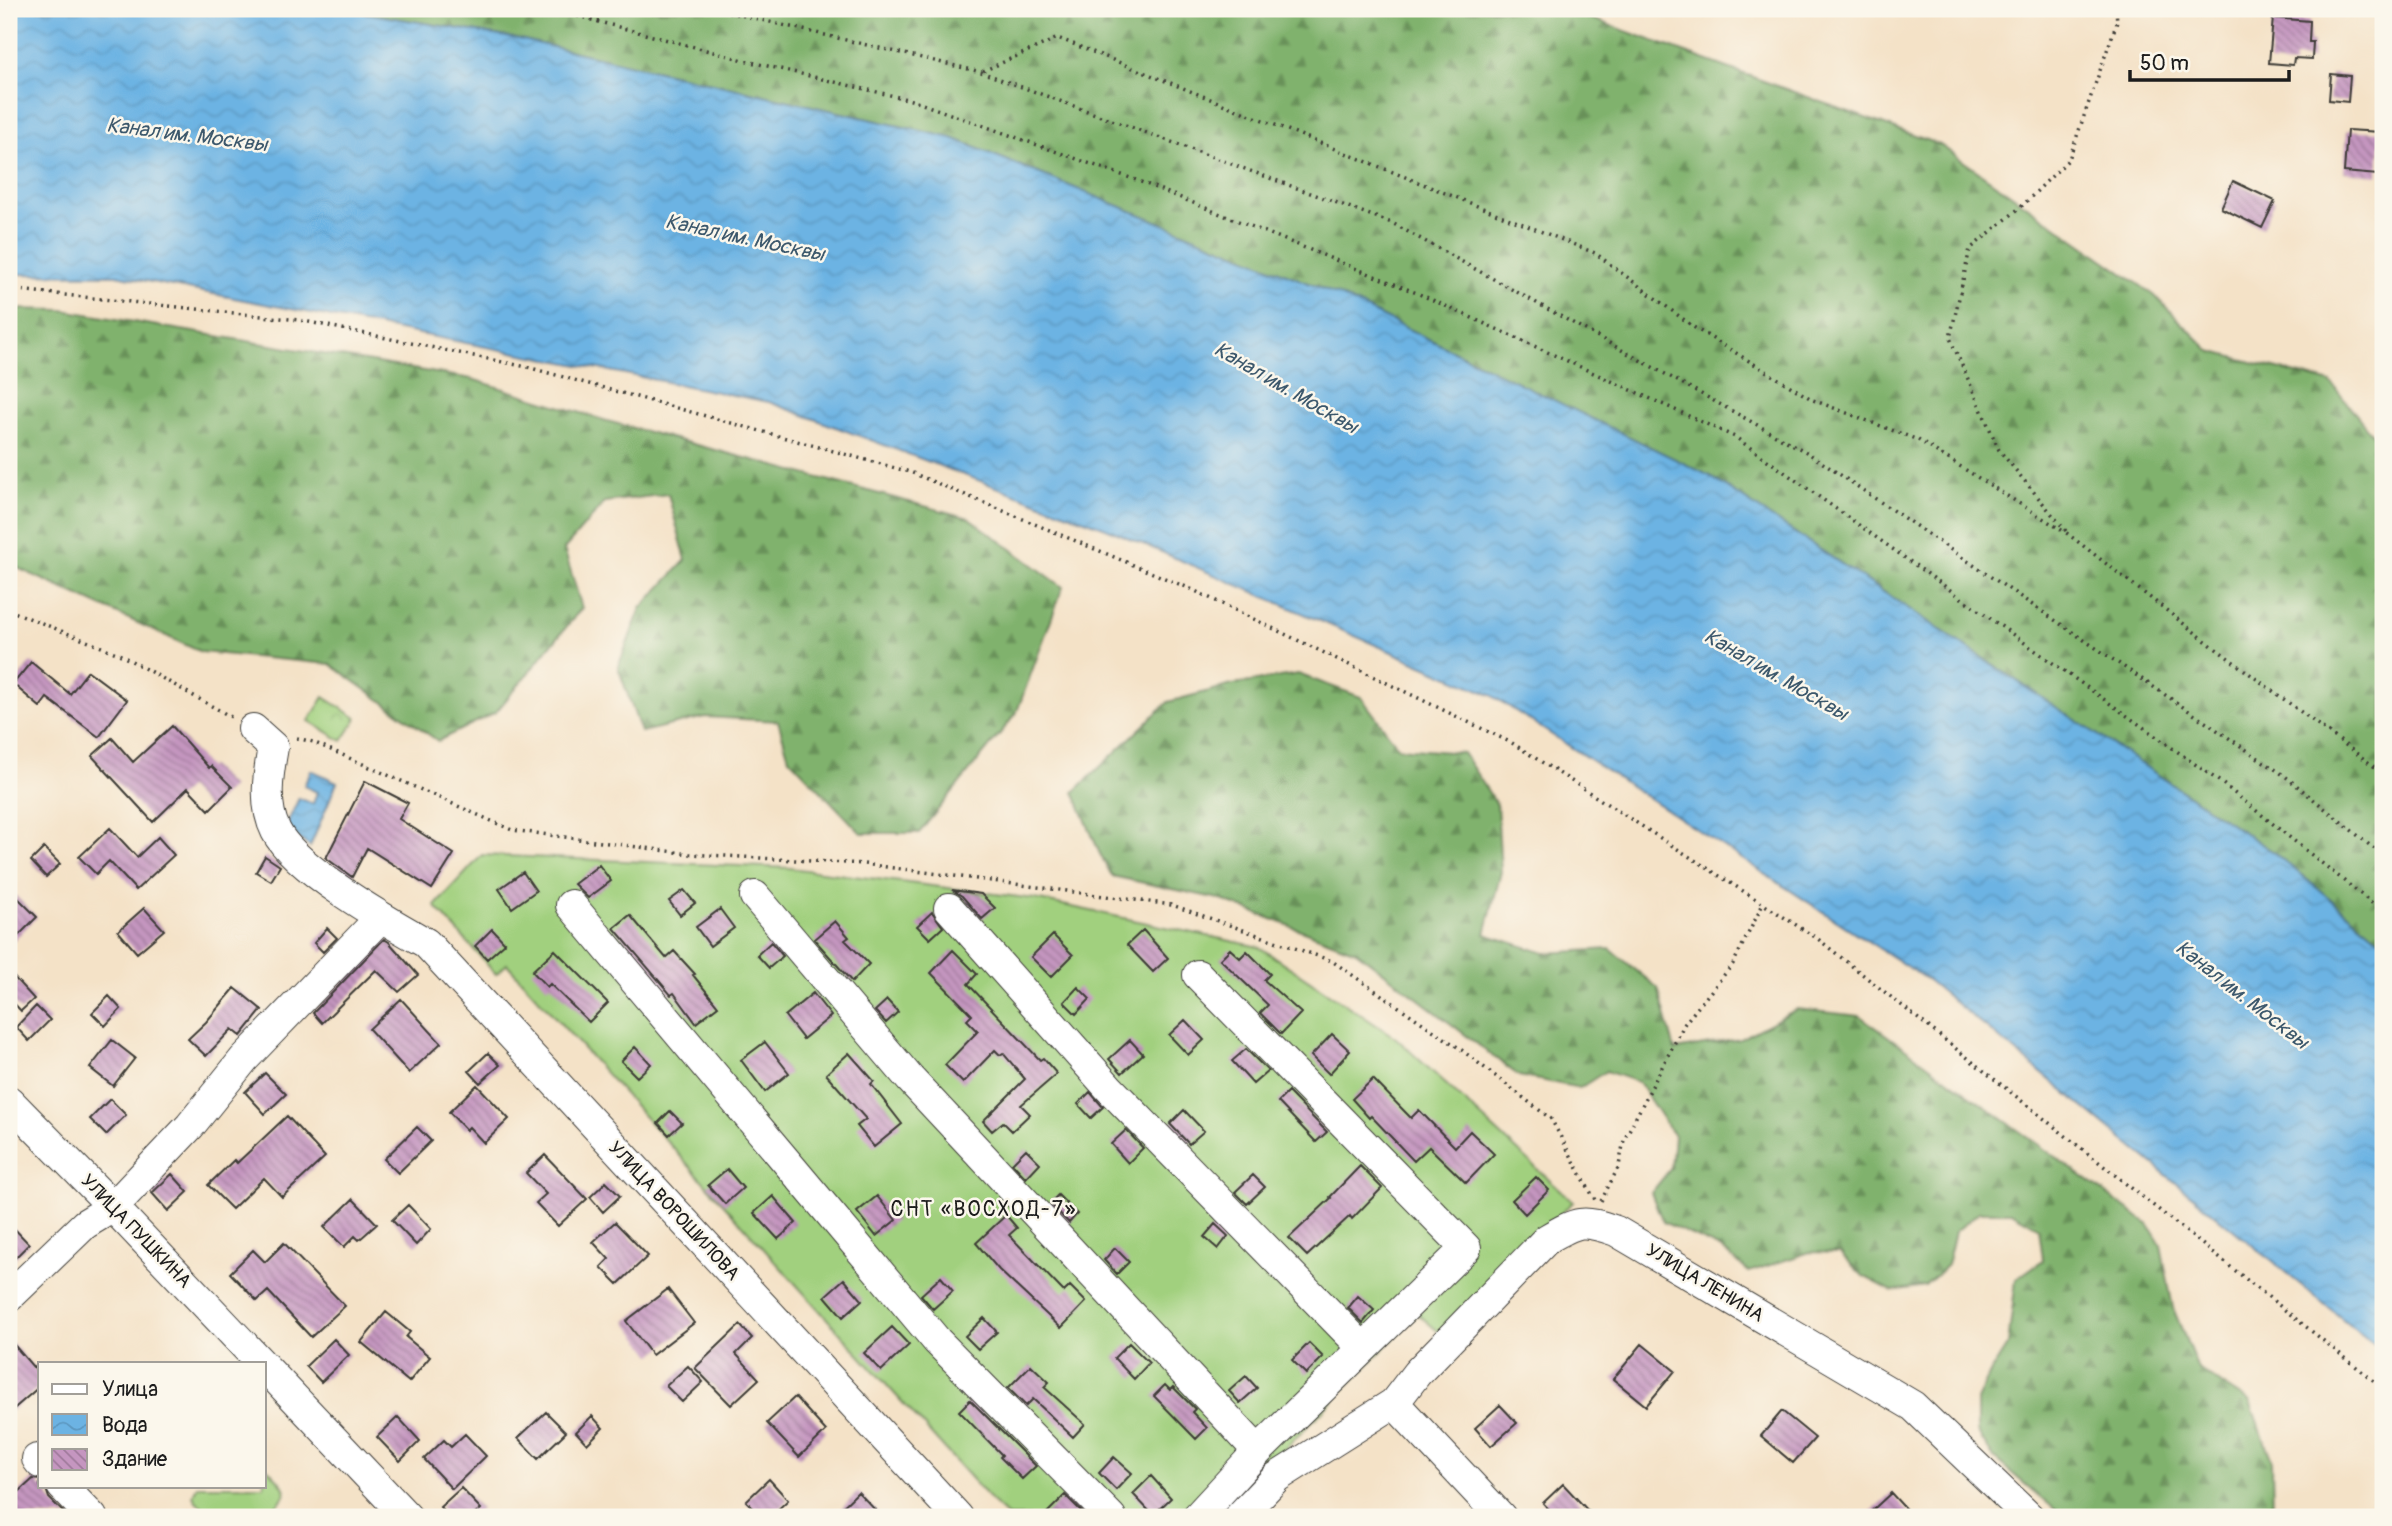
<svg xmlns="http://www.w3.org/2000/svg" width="2392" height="1526" viewBox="0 0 2392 1526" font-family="Pangolin,sans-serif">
  <defs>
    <pattern id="forest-firs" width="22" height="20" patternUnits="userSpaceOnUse" patternTransform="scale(1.75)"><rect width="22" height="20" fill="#80b26d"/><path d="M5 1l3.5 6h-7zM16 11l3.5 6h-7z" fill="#689059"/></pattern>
    <pattern id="park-crowns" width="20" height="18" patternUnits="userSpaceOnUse" patternTransform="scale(1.75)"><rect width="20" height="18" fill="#a1d07e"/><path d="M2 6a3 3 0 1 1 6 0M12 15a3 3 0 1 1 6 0" fill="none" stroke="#8ab26c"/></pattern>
    <pattern id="water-waves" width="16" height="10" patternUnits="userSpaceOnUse" patternTransform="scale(1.75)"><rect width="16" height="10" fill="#6cb3e3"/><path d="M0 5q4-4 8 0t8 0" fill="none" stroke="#5d99c2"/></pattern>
    <pattern id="building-back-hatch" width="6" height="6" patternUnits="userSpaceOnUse" patternTransform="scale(1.75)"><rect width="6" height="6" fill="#c596c0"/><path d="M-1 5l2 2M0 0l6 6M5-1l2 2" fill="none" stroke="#9f7a9b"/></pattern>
  </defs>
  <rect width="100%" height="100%" fill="#fbf7ec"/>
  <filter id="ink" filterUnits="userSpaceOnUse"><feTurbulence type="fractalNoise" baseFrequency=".0143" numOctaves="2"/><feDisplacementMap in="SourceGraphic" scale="14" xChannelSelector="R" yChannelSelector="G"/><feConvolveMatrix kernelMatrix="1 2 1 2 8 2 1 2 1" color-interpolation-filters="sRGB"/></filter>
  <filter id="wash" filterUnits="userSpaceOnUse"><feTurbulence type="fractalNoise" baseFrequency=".00686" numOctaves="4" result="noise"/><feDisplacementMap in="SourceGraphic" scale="28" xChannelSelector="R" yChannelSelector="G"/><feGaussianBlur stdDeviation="1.57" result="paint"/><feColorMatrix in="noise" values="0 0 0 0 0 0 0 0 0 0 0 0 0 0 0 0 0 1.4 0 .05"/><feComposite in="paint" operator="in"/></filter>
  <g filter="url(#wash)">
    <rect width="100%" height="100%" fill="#f4e2c7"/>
    <!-- forest -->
    <path fill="url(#forest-firs)" stroke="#4e6744" stroke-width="2" d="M 342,9 L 1565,9 L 1940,145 L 2154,295 L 2210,351 L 2331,383 L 2383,448 L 2383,942 L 2272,851 L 1708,475 L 1338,295 L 952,138 L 519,39 Z
      M 9,309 L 63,310 L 472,379 L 607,421 L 969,518 L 1063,587 L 1016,714 L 919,833 L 861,833 L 789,758 L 778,721 L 705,717 L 641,732 L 618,667 L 641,608 L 686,560 L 668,494 L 605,502 L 564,549 L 582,608 L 496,712 L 438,741 L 330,664 L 201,652 L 9,564 Z
      M 1298,674 L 1361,697 L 1399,748 L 1463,753 L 1497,805 L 1501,872 L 1485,934 L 1545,953 L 1610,949 L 1658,988 L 1675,1050 L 1740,1039 L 1797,1009 L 1860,1016 L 2148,1224 L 2161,1245 L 2173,1308 L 2198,1369 L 2250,1402 L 2272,1461 L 2273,1517 L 2064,1517 L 1994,1458 L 1977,1432 L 1977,1400 L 1991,1371 L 2008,1344 L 2016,1279 L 2043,1260 L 2039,1228 L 2011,1212 L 1979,1212 L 1955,1232 L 1947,1265 L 1925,1286 L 1892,1291 L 1863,1276 L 1840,1253 L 1810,1252 L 1749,1272 L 1720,1248 L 1663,1222 L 1651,1193 L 1671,1168 L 1674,1136 L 1638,1082 L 1606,1071 L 1580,1088 L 1519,1076 L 1356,951 L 1219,899 L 1112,876 L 1099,852 L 1074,792 L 1168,702 L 1232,685 Z"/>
    <!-- park -->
    <path fill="url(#park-crowns)" stroke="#5e764d" stroke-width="2" d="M 324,697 L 357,718 L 342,741 L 309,721 Z"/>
    <!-- garden -->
    <path fill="#a1d07e" stroke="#5e764d" stroke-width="2" d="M 482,855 L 790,868 L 1035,899 L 1259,947 L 1396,1038 L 1573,1202 L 1440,1333 L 1418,1314 L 1218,1517 L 1008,1517 L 994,1504 L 507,964 L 496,974 L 435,906 Z
      M 264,1465 C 290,1492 293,1490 265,1517 L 212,1517 L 196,1501 L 193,1495 L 197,1486 L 264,1486 Z"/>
    <!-- water -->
    <path fill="url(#water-waves)" stroke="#446880" stroke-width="2" d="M 9,9 L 342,9 L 519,39 L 952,138 L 1338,295 L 1708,475 L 2272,851 L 2383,942 L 2383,1352 L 1929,981 L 1491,695 L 1106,528 L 769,402 L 116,275 L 9,274 Z
      M 311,770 L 337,782 L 310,847 L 293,834 L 287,824 L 299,798 L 313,804 L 317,792 L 304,786 Z"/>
    <g id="blocks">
      <!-- building -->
      <path fill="url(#building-back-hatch)" d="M 2273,18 L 2310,21 L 2309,42 L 2313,42 L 2312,59 L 2294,58 L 2293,65 L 2269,63 Z
        M 2331,74 L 2350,76 L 2348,102 L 2329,100 Z
        M 2347,130 L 2381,132 L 2378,175 L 2344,172 Z
        M 2233,181 L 2275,201 L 2262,228 L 2221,208 Z
        M 31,662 L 70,694 L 88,671 L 127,700 L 99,737 L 47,698 L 40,707 L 13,684 Z
        M 172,726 L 209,768 L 211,766 L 232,787 L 209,810 L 188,788 L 153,822 L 92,756 L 112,738 L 133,762 Z
        M 365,781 L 408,803 L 399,819 L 454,854 L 432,889 L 367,848 L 352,877 L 326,858 Z
        M 110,828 L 137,857 L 158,837 L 174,855 L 136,890 L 109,861 L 96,874 L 79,857 Z
        M 44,848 L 60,864 L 46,877 L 31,861 Z
        M 265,856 L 280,866 L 271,881 L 256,872 Z
        M 599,865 L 611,881 L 588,898 L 574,884 Z
        M 523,872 L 536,891 L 512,908 L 499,889 Z
        M 9,889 L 37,917 L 9,945 Z
        M 684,890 L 695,903 L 680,915 L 669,901 Z
        M 952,890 L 981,894 L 995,908 L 982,919 L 962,896 Z
        M 144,908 L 164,930 L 137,953 L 118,931 Z
        M 720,909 L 734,928 L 710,946 L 696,927 Z
        M 932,912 L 943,927 L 930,939 L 917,926 Z
        M 630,915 L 666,958 L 674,951 L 695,974 L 693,975 L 718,1006 L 696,1023 L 674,993 L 671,995 L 614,928 Z
        M 835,921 L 849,937 L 845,940 L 869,964 L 852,982 L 814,939 Z
        M 327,928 L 337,938 L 323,952 L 314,943 Z
        M 492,929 L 505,943 L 487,959 L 475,946 Z
        M 1143,930 L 1168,958 L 1153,972 L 1127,945 Z
        M 1053,935 L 1073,955 L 1051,977 L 1031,957 Z
        M 384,939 L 389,942 L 418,975 L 399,992 L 376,970 L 322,1023 L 313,1013 Z
        M 771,942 L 783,956 L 769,968 L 757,955 Z
        M 1230,949 L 1240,958 L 1247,951 L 1270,974 L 1264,980 L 1301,1013 L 1281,1034 L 1260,1013 L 1268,1005 L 1220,959 Z
        M 555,950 L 608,1003 L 589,1022 L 550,984 L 547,987 L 532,971 Z
        M 953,950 L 977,974 L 968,984 L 1040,1060 L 1043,1058 L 1057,1074 L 1021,1105 L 1030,1114 L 1012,1131 L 1003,1122 L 992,1131 L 983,1121 L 1025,1079 L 1003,1053 L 1000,1055 L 995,1050 L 963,1083 L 945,1065 L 978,1031 L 967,1020 L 972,1015 L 931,973 Z
        M 9,972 L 34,999 L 21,1011 L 9,998 Z
        M 1078,987 L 1090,999 L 1076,1014 L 1064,1002 Z
        M 235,988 L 262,1010 L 241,1036 L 232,1029 L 206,1056 L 188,1039 L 206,1022 Z
        M 813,993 L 831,1016 L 803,1039 L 785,1016 Z
        M 109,996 L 121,1009 L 105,1026 L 92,1013 Z
        M 401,999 L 441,1043 L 409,1073 L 369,1029 Z
        M 887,1000 L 898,1012 L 886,1023 L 875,1011 Z
        M 36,1006 L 50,1020 L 29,1041 L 16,1027 Z
        M 1185,1020 L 1204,1040 L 1188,1055 L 1169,1035 Z
        M 1332,1034 L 1350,1051 L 1329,1074 L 1311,1056 Z
        M 112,1040 L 135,1058 L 113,1086 L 90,1068 Z
        M 1130,1040 L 1143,1054 L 1122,1073 L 1109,1059 Z
        M 765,1042 L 789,1073 L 765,1092 L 741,1060 Z
        M 635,1047 L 651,1064 L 637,1077 L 621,1061 Z
        M 1246,1049 L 1268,1071 L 1253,1084 L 1232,1061 Z
        M 488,1053 L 500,1065 L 480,1083 L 469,1071 Z
        M 849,1053 L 874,1081 L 871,1084 L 902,1124 L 874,1147 L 857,1126 L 866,1119 L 826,1074 Z
        M 265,1073 L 286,1094 L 265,1114 L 245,1092 Z
        M 1373,1079 L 1411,1118 L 1419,1110 L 1455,1147 L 1470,1131 L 1494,1154 L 1466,1183 L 1429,1147 L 1414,1161 L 1371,1116 L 1369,1118 L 1352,1099 Z
        M 477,1085 L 509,1119 L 484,1143 L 469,1127 L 466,1130 L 449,1112 Z
        M 1090,1092 L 1103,1107 L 1091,1118 L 1078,1104 Z
        M 1288,1092 L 1327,1132 L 1316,1142 L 1278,1102 Z
        M 110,1099 L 126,1115 L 106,1135 L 90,1119 Z
        M 1184,1110 L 1204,1131 L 1189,1144 L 1170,1124 Z
        M 670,1111 L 682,1123 L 669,1135 L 658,1123 Z
        M 287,1116 L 325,1157 L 282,1197 L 264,1178 L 232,1209 L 208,1185 L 234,1160 L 237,1163 Z
        M 417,1127 L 431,1141 L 398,1173 L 384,1159 Z
        M 1126,1130 L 1143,1148 L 1128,1163 L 1111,1144 Z
        M 1026,1149 L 1040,1163 L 1026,1178 L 1012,1163 Z
        M 545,1155 L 587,1199 L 558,1226 L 536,1203 L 546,1194 L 526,1173 Z
        M 1360,1166 L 1382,1188 L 1352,1219 L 1350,1216 L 1307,1256 L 1289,1238 L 1331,1198 L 1330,1197 Z
        M 727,1169 L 743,1188 L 725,1204 L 708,1185 Z
        M 172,1174 L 188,1192 L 168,1211 L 152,1193 Z
        M 1253,1175 L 1265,1187 L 1247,1204 L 1235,1192 Z
        M 1536,1177 L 1549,1190 L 1525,1214 L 1512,1200 Z
        M 606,1182 L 620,1196 L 603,1212 L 590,1197 Z
        M 1058,1195 L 1077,1214 L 1069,1223 L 1050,1203 Z
        M 773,1196 L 796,1223 L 778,1239 L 754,1213 Z
        M 877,1196 L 896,1220 L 876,1236 L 857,1212 Z
        M 353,1199 L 377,1224 L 359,1240 L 355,1236 L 344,1247 L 324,1227 Z
        M 408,1205 L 431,1229 L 416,1245 L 392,1220 Z
        M 1006,1215 L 1017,1228 L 1009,1235 L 1064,1292 L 1070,1286 L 1086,1302 L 1061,1328 L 999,1270 L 976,1243 Z
        M 615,1222 L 648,1256 L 618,1284 L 601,1267 L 609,1259 L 593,1242 Z
        M 9,1223 L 29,1244 L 9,1264 Z
        M 1215,1224 L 1228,1236 L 1218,1249 L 1204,1237 Z
        M 284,1243 L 345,1306 L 311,1337 L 268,1291 L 257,1301 L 230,1273 L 253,1250 L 265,1262 Z
        M 1115,1248 L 1129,1262 L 1117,1274 L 1104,1260 Z
        M 941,1277 L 953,1291 L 933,1309 L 921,1295 Z
        M 844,1279 L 862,1300 L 843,1317 L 825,1296 Z
        M 668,1289 L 694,1323 L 652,1355 L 626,1321 Z
        M 1358,1296 L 1374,1310 L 1363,1323 L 1348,1308 Z
        M 386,1312 L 410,1332 L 406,1337 L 430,1357 L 409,1382 L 361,1342 Z
        M 984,1318 L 997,1332 L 978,1349 L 965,1336 Z
        M 740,1325 L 752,1338 L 736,1354 L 759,1379 L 731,1405 L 695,1368 Z
        M 892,1327 L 909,1345 L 881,1371 L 864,1353 Z
        M 9,1339 L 40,1375 L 40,1386 L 9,1413 Z
        M 334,1339 L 349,1355 L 321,1382 L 306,1366 Z
        M 1129,1343 L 1149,1363 L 1134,1379 L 1114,1358 Z
        M 1309,1343 L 1323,1357 L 1306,1374 L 1292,1360 Z
        M 1642,1344 L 1675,1371 L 1646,1406 L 1613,1379 Z
        M 1031,1365 L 1049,1382 L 1044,1387 L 1085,1424 L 1073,1437 L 1033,1399 L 1026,1406 L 1008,1388 Z
        M 688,1366 L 703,1382 L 682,1402 L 666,1386 Z
        M 1246,1376 L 1257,1388 L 1240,1403 L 1229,1391 Z
        M 1165,1385 L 1170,1390 L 1173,1387 L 1195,1409 L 1192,1412 L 1207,1428 L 1196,1439 L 1154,1396 Z
        M 795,1397 L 826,1431 L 799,1457 L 767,1423 Z
        M 970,1400 L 1036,1466 L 1022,1479 L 1000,1457 L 1002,1455 L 959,1411 Z
        M 1500,1405 L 1517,1423 L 1491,1446 L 1475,1428 Z
        M 1782,1411 L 1815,1438 L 1793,1463 L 1761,1436 Z
        M 546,1412 L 566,1432 L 538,1459 L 518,1438 Z
        M 592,1416 L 603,1428 L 587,1444 L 576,1432 Z
        M 398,1417 L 420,1441 L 400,1461 L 377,1437 Z
        M 465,1434 L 486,1456 L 452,1489 L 424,1459 L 444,1440 L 451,1447 Z
        M 1114,1457 L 1132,1473 L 1116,1490 L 1099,1473 Z
        M 1151,1476 L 1171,1498 L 1153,1515 L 1133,1494 Z
        M 33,1479 L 40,1480 L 40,1486 L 45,1486 L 49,1498 L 68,1517 L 9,1517 L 9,1501 Z
        M 769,1479 L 788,1500 L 770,1517 L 762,1517 L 746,1501 Z
        M 1563,1484 L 1594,1517 L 1556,1517 L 1543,1503 Z
        M 461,1488 L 481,1509 L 472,1517 L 449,1517 L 440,1507 Z
        M 858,1492 L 882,1517 L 832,1517 Z
        M 1891,1493 L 1913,1517 L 1865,1517 Z
        M 1065,1495 L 1087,1517 L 1043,1517 Z"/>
    </g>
  </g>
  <g filter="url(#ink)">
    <use href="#blocks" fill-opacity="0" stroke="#3c3a36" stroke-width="2"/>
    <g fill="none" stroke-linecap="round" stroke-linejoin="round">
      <defs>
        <path id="minor" d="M 253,729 L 273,747 C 268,775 263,805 276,831 C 295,869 387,921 426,943 L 958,1517
          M 755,896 L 910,1079 L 1258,1451
          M 571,905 L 937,1341 L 1111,1517
          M 949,908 L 1109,1088 L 1362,1347
          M 9,1101 L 113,1207 L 261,1363
          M 9,1297 L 85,1224 L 113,1207 L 190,1126 L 244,1059 L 381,917
          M 264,1366 L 407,1517
          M 1394,1403 L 1501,1517
          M 37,1459 L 40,1463
          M 62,1486 L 92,1517
          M 1197,1517 L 1258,1451 L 1466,1248 L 1198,975
          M 1239,1517 L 1277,1477 L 1394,1403 L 1417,1373 L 1547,1239 C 1578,1221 1582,1219 1616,1231 L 1913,1406 L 2029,1517"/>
      </defs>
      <!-- minor casing -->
      <use href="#minor" stroke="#3c3a36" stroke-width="32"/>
      <!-- path -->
      <path stroke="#3c3a36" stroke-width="3.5" stroke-dasharray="2 5" stroke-linecap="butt" d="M 550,9 L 759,64 L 911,100 L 1136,180 L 1417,293 L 1735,437 L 2223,784 L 2383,912
        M 715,9 L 981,72 L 1392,223 L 1808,453 L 2285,776 L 2383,856
        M 983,71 L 1058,38 L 1595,253 L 1695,328 L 1813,400 L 1918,440 L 2068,534 L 2215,648 L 2383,773
        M 9,289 L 299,320 L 527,367 L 910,472 L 1191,589 L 1512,743 L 1818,939 L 2383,1388
        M 2066,531 L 1999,450 L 1950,338 L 1970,249 L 2022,206 L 2069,159 L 2117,22 L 2116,9
        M 9,610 L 119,654 L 233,718
        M 297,738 L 313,742 L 512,830 L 690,854 L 864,864 L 1172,905 L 1332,961 L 1459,1048 L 1551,1119 L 1595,1200
        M 1601,1201 L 1619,1166 L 1624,1140 L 1685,1023 L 1733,964 L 1763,904"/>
      <!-- minor -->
      <use href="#minor" stroke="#fff" stroke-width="30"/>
    </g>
  </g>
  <g text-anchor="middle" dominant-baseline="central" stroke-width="5" stroke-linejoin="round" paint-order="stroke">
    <!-- street labels -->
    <g font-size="19" fill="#1c1c1c" stroke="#fbf7ec">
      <text transform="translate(674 1211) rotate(47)">УЛИЦА ВОРОШИЛОВА</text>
      <text transform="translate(136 1231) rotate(46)">УЛИЦА ПУШКИНА</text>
      <text transform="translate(1705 1283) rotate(31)">УЛИЦА ЛЕНИНА</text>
    </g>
    <!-- water labels -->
    <g font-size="21" font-style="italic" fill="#3c586c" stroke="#fbf7ec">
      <text transform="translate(187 135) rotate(7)">Канал им. Москвы</text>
      <text transform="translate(745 238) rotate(12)">Канал им. Москвы</text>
      <text transform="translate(1286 388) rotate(30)">Канал им. Москвы</text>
      <text transform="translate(1776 675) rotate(30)">Канал им. Москвы</text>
      <text transform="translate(2242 995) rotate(38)">Канал им. Москвы</text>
    </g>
    <!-- neighbourhood labels -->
    <g font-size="21" letter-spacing="2" fill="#1c1c1c" stroke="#fbf7ec">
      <text x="984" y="1209">СНТ «ВОСХОД-7»</text>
    </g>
  </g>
  <!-- margin -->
  <rect width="2392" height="1526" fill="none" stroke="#fbf7ec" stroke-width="35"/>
  <!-- legend -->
  <rect x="38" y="1362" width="228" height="126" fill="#fbf7ec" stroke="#a29f99" stroke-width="2"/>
  <rect x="52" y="1384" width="35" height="10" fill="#ffffff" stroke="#a29f99" stroke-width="2"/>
  <text x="102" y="1396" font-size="21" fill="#1c1c1c">Улица</text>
  <rect x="52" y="1414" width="35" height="21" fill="url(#water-waves)" stroke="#a29f99" stroke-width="2"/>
  <text x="102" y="1432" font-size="21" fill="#1c1c1c">Вода</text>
  <rect x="52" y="1449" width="35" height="21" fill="url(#building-back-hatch)" stroke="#a29f99" stroke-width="2"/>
  <text x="102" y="1466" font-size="21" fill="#1c1c1c">Здание</text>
  <!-- scale -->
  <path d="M2130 70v10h159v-10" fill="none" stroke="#1c1c1c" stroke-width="3.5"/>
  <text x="2140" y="70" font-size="21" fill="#1c1c1c" stroke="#fbf7ec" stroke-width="5" paint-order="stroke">50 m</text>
</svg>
